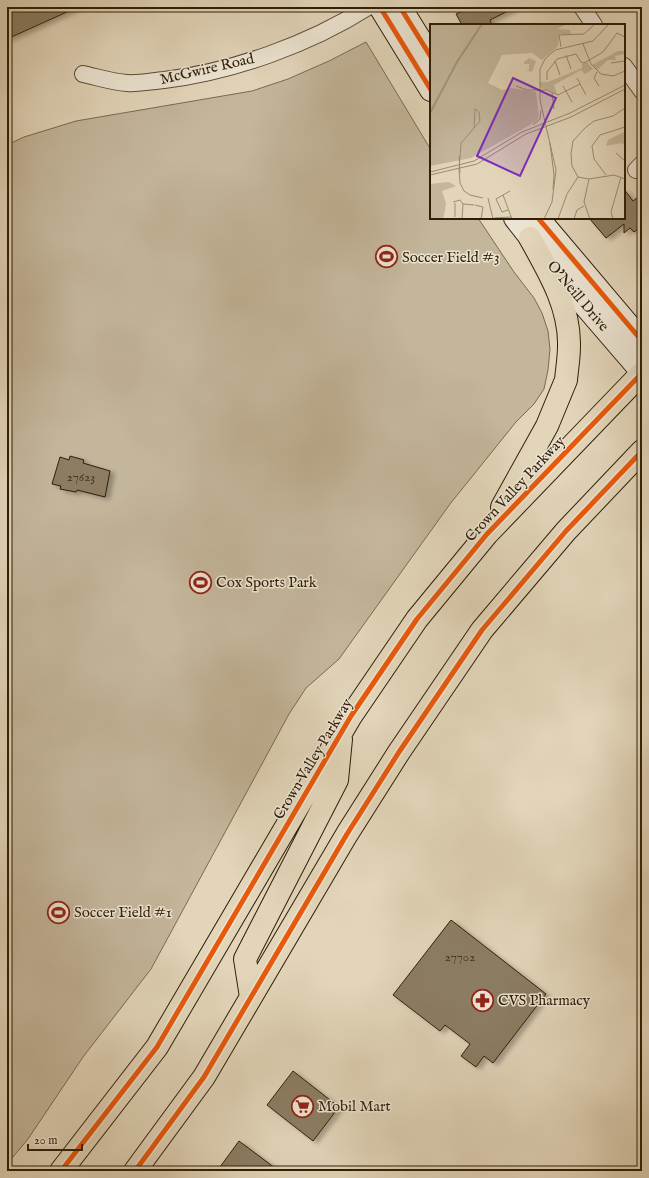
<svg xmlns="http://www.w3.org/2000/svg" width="649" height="1178" viewBox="0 0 649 1178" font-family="'IM FELL English',serif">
  <defs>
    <filter id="shadow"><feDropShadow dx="4.5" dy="2.5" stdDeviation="2" flood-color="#0004"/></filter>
  </defs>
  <rect width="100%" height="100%" fill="#e2d5b9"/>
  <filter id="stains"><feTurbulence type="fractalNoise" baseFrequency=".005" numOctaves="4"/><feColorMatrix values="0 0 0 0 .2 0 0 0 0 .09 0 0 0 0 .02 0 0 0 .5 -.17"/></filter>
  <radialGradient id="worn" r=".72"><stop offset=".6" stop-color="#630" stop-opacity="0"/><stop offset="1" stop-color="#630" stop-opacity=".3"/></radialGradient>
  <!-- green -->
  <path fill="#c4b69b" stroke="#7a6a51" d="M 366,42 L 431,150 L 431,218 L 478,218 L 514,272 L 534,298 L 542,313 L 548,331 L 550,349 L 548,370 L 544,389 L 534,404 L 516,422 L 450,504 L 339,659 L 306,688 L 289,714 L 151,969 L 83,1057 L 28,1139 L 7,1164 L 7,145 L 24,137 L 76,121 L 252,91 L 288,79 L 329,61 Z"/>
  <!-- building -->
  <path fill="#8c7d64" stroke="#2f1e07" filter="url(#shadow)" d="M 7,7 L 78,7 L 7,39 Z
    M 471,7 L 516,7 L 490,20 L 492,25 L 462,25 L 456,14 Z
    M 624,189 L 633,201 L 642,194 L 642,226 L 634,232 L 630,228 L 624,233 L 624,224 L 606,238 L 589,218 L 624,218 Z
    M 70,456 L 84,460 L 83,463 L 110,471 L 105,497 L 77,490 L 76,492 L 60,489 L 61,486 L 52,484 L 60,457 L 69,460 Z
    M 451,920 L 546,994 L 493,1063 L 484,1056 L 476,1067 L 461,1056 L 470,1044 L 445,1025 L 440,1031 L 393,995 Z
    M 293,1071 L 339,1107 L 313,1141 L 267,1105 Z
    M 239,1141 L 279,1171 L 217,1171 Z"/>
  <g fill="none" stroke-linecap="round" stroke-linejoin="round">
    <defs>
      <path id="minor" d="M 582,7 L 594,25
        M 624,66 L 642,91
        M 83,74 C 97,77 112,82 127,83 C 139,84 152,81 164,80 C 232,72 310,44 368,7
        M 636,170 L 642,164"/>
      <path id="secondary" d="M 380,7 L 431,90
        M 400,7 L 431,57
        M 515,218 L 574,293 L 642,372
        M 538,218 L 642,341"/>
      <path id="primary" d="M 502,507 L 547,426 L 566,380 C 567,369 569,358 569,346 C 570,307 549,272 530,238
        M 251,997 L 245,959 L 337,780 L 341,739
        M 61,1171 L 157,1047 L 351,716 L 417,619 L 487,534 L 642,373
        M 135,1171 L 204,1077 L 347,834 L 399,752 L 482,630 L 566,531 L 642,451"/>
    </defs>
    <!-- minor casing -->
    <use href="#minor" stroke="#5c4c34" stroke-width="18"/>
    <!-- secondary casing -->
    <use href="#secondary" stroke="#2f1e07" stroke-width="24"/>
    <!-- primary casing -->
    <use href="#primary" stroke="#2f1e07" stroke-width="24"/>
    <!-- minor -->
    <use href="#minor" stroke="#ece4d2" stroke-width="16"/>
    <!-- secondary -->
    <use href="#secondary" stroke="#ece4d2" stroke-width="22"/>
    <!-- primary -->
    <use href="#primary" stroke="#e2d5b9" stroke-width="22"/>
    <defs>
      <path id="cycleway" d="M 380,7 L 431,90
        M 400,7 L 431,57
        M 538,218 L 642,341
        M 61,1171 L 157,1047 L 351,716 L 417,619 L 487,534 L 642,373
        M 135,1171 L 204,1077 L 347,834 L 399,752 L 482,630 L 566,531 L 642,451"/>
    </defs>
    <!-- cycleway casing -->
    <use href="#cycleway" stroke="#ece4d2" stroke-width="8"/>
    <!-- cycleway -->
    <use href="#cycleway" stroke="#e8590c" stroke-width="5"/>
  </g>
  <!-- icons -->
  <defs>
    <symbol id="stadium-ring" viewBox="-11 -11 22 22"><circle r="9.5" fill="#ece4d2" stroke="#8f2418" stroke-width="1.5"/><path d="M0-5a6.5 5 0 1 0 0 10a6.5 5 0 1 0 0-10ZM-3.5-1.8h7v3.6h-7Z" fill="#8f2418"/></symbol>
    <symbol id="pharmacy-ring" viewBox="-11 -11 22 22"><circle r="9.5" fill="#ece4d2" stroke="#8f2418" stroke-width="1.5"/><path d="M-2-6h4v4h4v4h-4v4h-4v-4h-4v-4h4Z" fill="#8f2418"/></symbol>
    <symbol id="supermarket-ring" viewBox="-11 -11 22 22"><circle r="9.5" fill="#ece4d2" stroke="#8f2418" stroke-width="1.5"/><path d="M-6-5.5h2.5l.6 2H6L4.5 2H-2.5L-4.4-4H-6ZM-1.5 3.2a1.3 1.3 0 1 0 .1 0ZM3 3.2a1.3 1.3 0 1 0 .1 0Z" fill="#8f2418"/></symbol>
  </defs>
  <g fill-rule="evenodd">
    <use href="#stadium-ring" x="374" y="244" width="25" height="25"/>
    <use href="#stadium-ring" x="188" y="570" width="25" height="25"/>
    <use href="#stadium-ring" x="46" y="900" width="25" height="25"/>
    <use href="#pharmacy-ring" x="470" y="988" width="25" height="25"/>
    <use href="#supermarket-ring" x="290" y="1094" width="25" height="25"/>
  </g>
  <g text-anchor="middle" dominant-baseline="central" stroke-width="3" stroke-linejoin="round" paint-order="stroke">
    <!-- number labels -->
    <g font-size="13" fill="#46361e">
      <text x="81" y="477">27623</text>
      <text x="460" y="957">27702</text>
    </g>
    <!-- street labels -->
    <g font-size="15" fill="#2f1e07" stroke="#ece4d2">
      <text transform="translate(207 69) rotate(-13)">McGwire Road</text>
      <text transform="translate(578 296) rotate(50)">O'Neill Drive</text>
      <text transform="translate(515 489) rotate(-47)">Crown Valley Parkway</text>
      <text transform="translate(313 759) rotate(-59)">Crown Valley Parkway</text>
    </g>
    <!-- poi labels -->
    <g font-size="15" fill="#2f1e07" stroke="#ece4d2" text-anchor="start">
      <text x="402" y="257">Soccer Field #3</text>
      <text x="216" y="582">Cox Sports Park</text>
      <text x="74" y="912">Soccer Field #1</text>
      <text x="498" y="1000">CVS Pharmacy</text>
      <text x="318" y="1106">Mobil Mart</text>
    </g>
  </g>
  <!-- overview -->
  <g transform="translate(430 24)">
    <rect width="195" height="195" fill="#e2d5b9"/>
    <path d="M 0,0 L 137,0 L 127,5 L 140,6 L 141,11 L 129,10 L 128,22 L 112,36 L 102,29 L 72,31 L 58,59 L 72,66 L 81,64 L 106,68 L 109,92 L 107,97 L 41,134 L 0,142 ZM 188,27 L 195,27 L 195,30 L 185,32 L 186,36 L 178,36 L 167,46 L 162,41 ZM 99,34 L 106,37 L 102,48 L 95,46 L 99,46 L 99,40 L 94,40 L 94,38 ZM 157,38 L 163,45 L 155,50 L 151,46 L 124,61 L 127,70 L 111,64 L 109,58 L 118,58 L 152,44 L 152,40 ZM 194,108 L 195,122 L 192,119 L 176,122 L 178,116 ZM 19,158 L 26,162 L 12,167 L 16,179 L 14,192 L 12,195 L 0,195 L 0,160 Z" fill="#c4b69b"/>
    <path fill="none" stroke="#a5977c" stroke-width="2" d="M 0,89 L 27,38 L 52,0"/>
    <path fill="none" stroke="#9a8c72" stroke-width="1" d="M 153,20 L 161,40 L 171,50 L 183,52 L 195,47M 131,23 L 129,11 L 154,10 L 165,0M 136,31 L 141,45M 125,37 L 130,51M 181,39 L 195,37M 167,48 L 164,54 L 169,62M 147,54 L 156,71M 117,56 L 117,48 L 127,35 L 146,30 L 151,38 L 154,39 L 173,28 L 187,9 L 195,13M 86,62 L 97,66 L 116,66 L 128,71 L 150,60M 133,62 L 142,78M 122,69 L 124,85M 195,84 L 183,92 L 164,97 L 155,104 L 143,117 L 141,130 L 142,142 L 148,153 L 159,155 L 184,151 L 195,155M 45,85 L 49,88 L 50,97 L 31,119 L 29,146 L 30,159 L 34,167 L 40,171 L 53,174M 103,101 L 110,95 L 111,86M 44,104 L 45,85M 120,119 L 124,151 L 123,165M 186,129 L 195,137M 29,132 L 30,149M 0,148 L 44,137 L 92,108 L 140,89 L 195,61M 0,151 L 47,140 L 96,110 L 141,93 L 195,65M 176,151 L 164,135 L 162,122 L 170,111 L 195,103M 159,155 L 154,178 L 160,195M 73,171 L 82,195M 58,174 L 63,195M 23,178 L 30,176 L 33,180 L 44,181M 45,181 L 53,183 L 51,195M 78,186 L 72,188 L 66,175 L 80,167M 25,193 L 25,179M 64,194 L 81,193M 32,195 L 33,180M 114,195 L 122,178 L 126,146 L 110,76 L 110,45 L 115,35 L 125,26 L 163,17 L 179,0M 128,195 L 137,170 L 148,153M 144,195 L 147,186 L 154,182M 183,195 L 181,188 L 191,153"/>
    <path fill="#7b2cbf" fill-opacity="0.15" stroke="#7b2cbf" stroke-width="2" d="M 83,54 L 126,74 L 90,152 L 47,132 Z"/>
    <rect width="195" height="195" fill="none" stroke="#2f1e07" stroke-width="2"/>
  </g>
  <!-- margin -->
  <rect width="649" height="1178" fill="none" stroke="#e2d5b9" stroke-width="24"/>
  <rect x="8" y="8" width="633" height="1162" fill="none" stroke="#2f1e07" stroke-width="2"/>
  <rect x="12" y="12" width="625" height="1154" fill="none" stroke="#2f1e07"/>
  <!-- scale -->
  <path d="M28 1144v6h54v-6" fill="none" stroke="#2f1e07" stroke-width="2"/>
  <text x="34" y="1144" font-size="12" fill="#2f1e07" stroke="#ece4d2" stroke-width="3" paint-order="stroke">20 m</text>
  <rect width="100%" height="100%" filter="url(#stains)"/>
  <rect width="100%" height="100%" fill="url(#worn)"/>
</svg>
